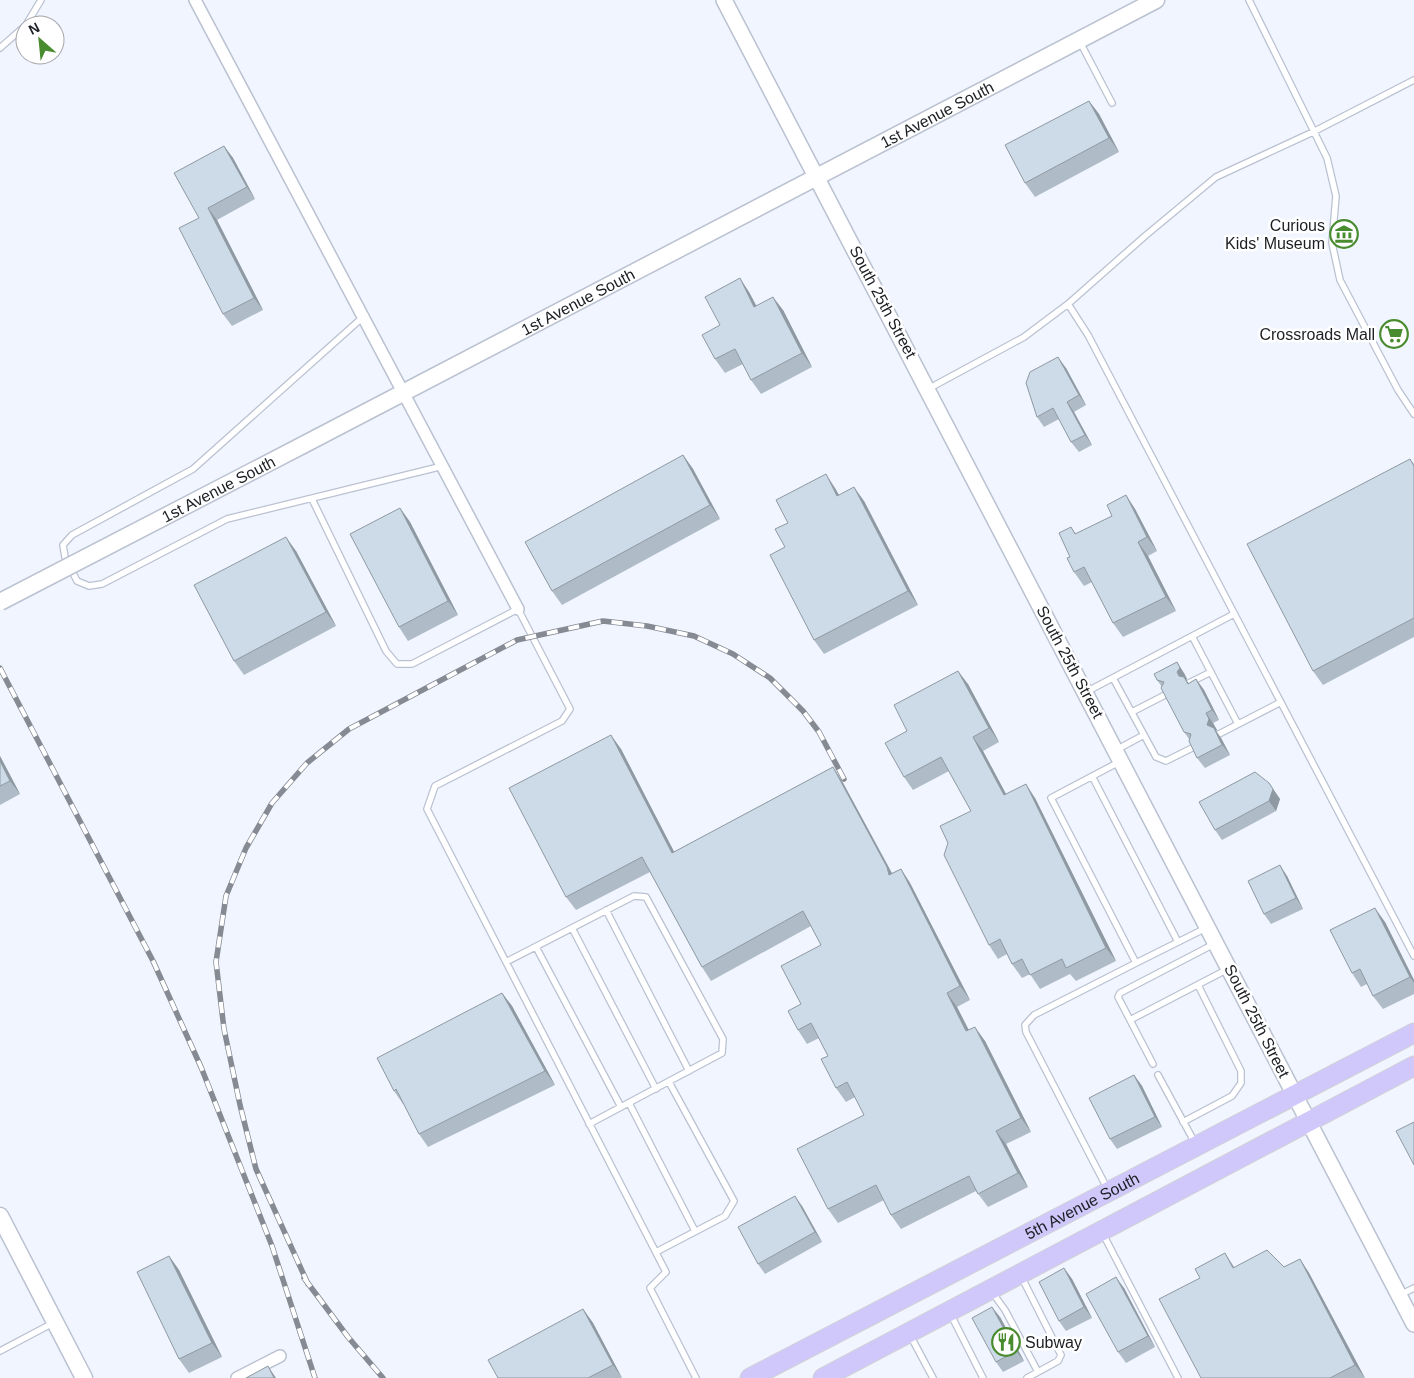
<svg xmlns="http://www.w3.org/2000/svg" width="1414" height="1378" viewBox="0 0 1414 1378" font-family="Helvetica,sans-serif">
  <rect width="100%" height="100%" fill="#f0f5ff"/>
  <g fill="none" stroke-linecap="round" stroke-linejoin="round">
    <defs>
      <path id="service" d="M 1249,0 L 1327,158 L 1336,196 L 1332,243 L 1340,280 L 1398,390 L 1414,414
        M 26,25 L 41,0
        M 1080,42 L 1112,103
        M 0,48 L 25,26
        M 1068,304 L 1088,335 L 1414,956
        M 363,317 L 193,469 L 72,535 L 63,545 L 65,557 L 77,581 L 89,586 L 102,584 L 227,519 L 443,466
        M 928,389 L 1024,337 L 1068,304 L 1145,236 L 1216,177 L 1313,132 L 1414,80
        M 312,499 L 386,651 L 397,664 L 412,664 L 518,609 L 570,709 L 562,721 L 435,786 L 427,809 L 666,1272 L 650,1288 L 696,1378
        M 1192,636 L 1238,724
        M 1113,678 L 1156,757 L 1166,761 L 1194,747
        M 1189,683 L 1211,672
        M 1086,692 L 1234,614
        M 1132,712 L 1167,694
        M 1219,734 L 1281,702
        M 1116,750 L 1144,735
        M 1121,761 L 1051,798 L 1136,963 L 1206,928
        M 1092,776 L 1178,942
        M 606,910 L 689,1071
        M 572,928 L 656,1089
        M 536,947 L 621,1107
        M 506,962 L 634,896 L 646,897 L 723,1039 L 722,1053 L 589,1124
        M 1130,1020 L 1228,969
        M 1153,1064 L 1118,997 L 1120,993 L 1214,944
        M 1158,1075 L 1195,1143
        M 629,1103 L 695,1231
        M 1183,1122 L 1232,1096 L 1241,1083 L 1241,1071 L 1198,985
        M 1108,1190 L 1026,1032 L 1025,1025 L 1034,1015 L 1136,963
        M 1103,1234 L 1178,1378
        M 656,1252 L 725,1216 L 734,1201 L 669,1082
        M 1021,1276 L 1061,1355 L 1058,1361 L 1027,1378
        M 992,1292 L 1005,1310 L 1038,1372
        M 1400,1295 L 1414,1288
        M 950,1313 L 983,1378
        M 910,1335 L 933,1378
        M 0,1351 L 53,1323"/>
      <path id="minor" d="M 195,0 L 518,609
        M 237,1378 L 280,1356"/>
      <path id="tertiary" d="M 724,0 L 1414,1324"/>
      <g id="secondary">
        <path id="s1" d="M 303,445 L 1156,0"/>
        <path d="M 0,1216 L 84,1378"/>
      </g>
      <g id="primary">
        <path id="s2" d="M 750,1378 L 1414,1033"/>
        <path d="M 823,1378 L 1414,1066"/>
      </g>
    </defs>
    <!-- service casing -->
    <use href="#service" stroke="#bac1d0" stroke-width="8"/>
    <!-- minor casing -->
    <use href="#minor" stroke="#bac1d0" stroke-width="14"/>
    <!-- tertiary casing -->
    <use href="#tertiary" stroke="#bac1d0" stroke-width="18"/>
    <!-- secondary casing -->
    <use href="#secondary" stroke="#bac1d0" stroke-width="19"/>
    <!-- primary casing -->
    <use href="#primary" stroke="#d1d2d3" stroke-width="21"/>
    <!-- service -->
    <use href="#service" stroke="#fff" stroke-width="5.5"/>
    <!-- minor -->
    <use href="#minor" stroke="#fff" stroke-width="11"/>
    <!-- tertiary -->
    <use href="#tertiary" stroke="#fff" stroke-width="15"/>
    <!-- secondary -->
    <use href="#secondary" stroke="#fff" stroke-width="16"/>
    <!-- primary -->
    <use href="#primary" stroke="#d0c8fb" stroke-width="19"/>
    <defs>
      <path id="rail" d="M 0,668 L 153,961 L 201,1067 L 272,1246 L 315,1378
        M 304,1278 L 348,1337 L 383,1378
        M 308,1284 L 256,1169 L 240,1105 L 224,1029 L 216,962 L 226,896 L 246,848 L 272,803 L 307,763 L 349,729 L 517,640 L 603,621 L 647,626 L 694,636 L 733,654 L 770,678 L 803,711 L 819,732 L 844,779"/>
    </defs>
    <!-- rail casing -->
    <use href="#rail" stroke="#868a92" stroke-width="5.5"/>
    <!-- rail -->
    <use href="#rail" stroke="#fff" stroke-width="4" stroke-dasharray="11" stroke-linecap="butt"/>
    <defs>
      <g id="secondary-bridge">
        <path id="s3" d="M 0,602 L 303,445"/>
      </g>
    </defs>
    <!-- secondary-bridge casing -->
    <use href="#secondary-bridge" stroke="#bac1d0" stroke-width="19" stroke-linecap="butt"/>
    <!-- secondary-bridge -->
    <use href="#secondary-bridge" stroke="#fff" stroke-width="16"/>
  </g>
  <!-- wall -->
  <path fill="#afbcc7" d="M 1089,101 L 1099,114 L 1119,152 L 1035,197 L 1025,183 Z
    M 224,146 L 233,158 L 255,199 L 217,220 L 263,310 L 232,326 L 223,314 L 199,218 Z
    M 749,292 L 756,306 L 783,310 L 812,367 L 761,394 L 751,380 L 743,364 L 725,373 L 715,359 L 720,325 Z
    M 1066,368 L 1086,405 L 1074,412 L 1092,445 L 1079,452 L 1071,442 L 1059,419 L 1044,427 L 1037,417 Z
    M 683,455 L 693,469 L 720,519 L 562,605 L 552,591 Z
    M 1410,459 L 1414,464 L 1414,637 L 1323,685 L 1313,671 Z
    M 835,488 L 839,495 L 864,501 L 918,605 L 824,654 L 814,640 L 785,547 L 788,523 Z
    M 1126,495 L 1135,509 L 1157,551 L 1148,556 L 1176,611 L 1123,637 L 1113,623 L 1092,582 L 1084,586 L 1074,572 L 1070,557 L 1071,527 L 1076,534 L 1112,516 Z
    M 400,508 L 410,522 L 458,615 L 408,641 L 399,627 Z
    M 296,551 L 336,626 L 244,675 L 234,661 Z
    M 1184,673 L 1187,679 L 1186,680 L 1189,683 L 1196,679 L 1204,690 L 1219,720 L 1213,723 L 1217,730 L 1216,731 L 1221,738 L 1230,755 L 1205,768 L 1197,758 L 1189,739 L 1184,732 L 1162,687 L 1157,680 Z
    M 968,684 L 999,742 L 983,751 L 1006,794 L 1035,798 L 1116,961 L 1076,981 L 1070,974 L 1040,989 L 1030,974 L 1022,978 L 1012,964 L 1007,954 L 998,959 L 989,945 L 971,811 L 949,771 L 913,790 L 904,777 L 907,731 Z
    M 621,749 L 674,852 L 833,767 L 842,781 L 892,873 L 901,869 L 910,883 L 970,1000 L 957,1007 L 969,1030 L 985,1041 L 1031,1132 L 1006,1144 L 1028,1187 L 988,1207 L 976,1191 L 901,1229 L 891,1215 L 884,1200 L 838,1223 L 828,1209 L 864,1115 L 855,1097 L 846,1102 L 836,1088 L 828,1056 L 819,1038 L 807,1044 L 798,1030 L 801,1004 L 821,945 L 811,926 L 711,981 L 702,967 L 650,872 L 576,910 L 566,897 Z
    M 0,756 L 20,794 L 0,805 Z
    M 1269,783 L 1280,799 L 1276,811 L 1222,840 L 1215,830 Z
    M 1287,876 L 1303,909 L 1271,924 L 1264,914 Z
    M 1385,922 L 1414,980 L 1414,994 L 1383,1009 L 1373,996 L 1367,984 L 1361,987 L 1352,973 Z
    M 502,993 L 512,1006 L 555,1085 L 428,1147 L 419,1134 L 404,1104 L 403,1104 L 394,1091 Z
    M 1134,1075 L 1142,1086 L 1162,1127 L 1117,1149 L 1110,1139 Z
    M 802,1206 L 822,1242 L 765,1274 L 758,1264 Z
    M 169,1256 L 179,1270 L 222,1357 L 189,1373 L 179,1359 Z
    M 1300,1259 L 1309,1273 L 1365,1378 L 1201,1378 L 1234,1267 L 1284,1267 Z
    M 1064,1268 L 1072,1279 L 1092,1318 L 1066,1331 L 1059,1321 Z
    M 1124,1288 L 1155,1347 L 1126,1363 L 1118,1352 Z
    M 583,1309 L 593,1323 L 622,1378 L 498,1378 Z
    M 1000,1317 L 1024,1361 L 1003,1372 L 996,1362 Z"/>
  <!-- shaded-wall -->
  <path fill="#8f99a2" d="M 1089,101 L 1099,114 L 1119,152 L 1109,138 Z
    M 224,146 L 233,158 L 255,199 L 247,187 Z
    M 208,208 L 217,220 L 263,310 L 254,298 Z
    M 740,278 L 749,292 L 764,320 L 754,307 Z
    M 773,297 L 783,310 L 812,367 L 802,353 Z
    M 1058,357 L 1066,368 L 1086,405 L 1079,395 Z
    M 1067,402 L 1074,412 L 1092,445 L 1085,435 Z
    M 683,455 L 693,469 L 720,519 L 710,505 Z
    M 826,474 L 835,488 L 847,510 L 837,496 Z
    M 854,487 L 864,501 L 918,605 L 908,591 Z
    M 1126,495 L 1135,509 L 1157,551 L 1147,537 Z
    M 400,508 L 410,522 L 458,615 L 448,601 Z
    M 286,537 L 296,551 L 336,626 L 326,612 Z
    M 1138,542 L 1148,556 L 1176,611 L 1166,597 Z
    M 1177,662 L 1184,673 L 1187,679 L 1186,680 L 1195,694 L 1179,676 L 1177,672 Z
    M 958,671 L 968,684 L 999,742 L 989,728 Z
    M 1196,679 L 1204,690 L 1219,720 L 1212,710 Z
    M 1206,713 L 1213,723 L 1217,730 L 1216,731 L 1221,738 L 1230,755 L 1207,725 Z
    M 611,735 L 621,749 L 682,867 L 672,853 Z
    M 973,737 L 983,751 L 1014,809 L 1004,795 Z
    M 0,756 L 20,794 L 10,781 L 0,761 Z
    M 833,767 L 842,781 L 896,881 L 889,875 Z
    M 1269,783 L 1280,799 L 1276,811 L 1269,801 Z
    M 1026,784 L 1035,798 L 1116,961 L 1106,948 Z
    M 1280,865 L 1287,876 L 1303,909 L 1296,898 Z
    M 901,869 L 910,883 L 970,1000 L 960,986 Z
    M 1375,908 L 1385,922 L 1414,980 L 1414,983 L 1410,977 Z
    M 502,993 L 512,1006 L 555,1085 L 545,1071 Z
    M 947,993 L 957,1007 L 976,1045 L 966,1031 Z
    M 975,1027 L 985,1041 L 1031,1132 L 1021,1118 Z
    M 1134,1075 L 1142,1086 L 1162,1127 L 1155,1117 Z
    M 996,1131 L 1006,1144 L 1028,1187 L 1018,1173 Z
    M 795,1196 L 802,1206 L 822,1242 L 815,1232 Z
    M 1225,1253 L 1234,1267 L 1233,1268 Z
    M 169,1256 L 179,1270 L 222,1357 L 212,1343 Z
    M 1300,1259 L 1309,1273 L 1365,1378 L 1355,1365 Z
    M 1064,1268 L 1072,1279 L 1092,1318 L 1084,1307 Z
    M 1116,1277 L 1124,1288 L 1155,1347 L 1148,1336 Z
    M 992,1307 L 1000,1317 L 1024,1361 L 1016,1351 Z
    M 583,1309 L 593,1323 L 622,1378 L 613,1365 Z
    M 268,1366 L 276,1378 L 274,1378 Z"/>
  <!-- building -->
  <path fill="#ccdbe7" stroke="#8f99a2" d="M 1089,101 L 1109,138 L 1025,183 L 1005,145 Z
    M 224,146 L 247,187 L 208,208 L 254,298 L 223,314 L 179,228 L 199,218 L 174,173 Z
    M 740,278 L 754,307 L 773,297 L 802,353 L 751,380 L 735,349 L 715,359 L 702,335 L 720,325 L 705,297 Z
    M 1058,357 L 1079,395 L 1067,402 L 1085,435 L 1071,442 L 1053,408 L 1037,417 L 1026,383 L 1030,372 Z
    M 683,455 L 710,505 L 552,591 L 525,542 Z
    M 1410,459 L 1414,466 L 1414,618 L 1313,671 L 1247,544 Z
    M 826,474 L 837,496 L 854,487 L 908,591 L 814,640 L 770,555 L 785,547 L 775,529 L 788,523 L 776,500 Z
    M 1126,495 L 1147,537 L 1138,542 L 1166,597 L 1113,623 L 1084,567 L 1074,572 L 1067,558 L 1070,557 L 1059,533 L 1071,527 L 1075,534 L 1112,516 L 1107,505 Z
    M 400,508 L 448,601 L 399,627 L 350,534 Z
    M 286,537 L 326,612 L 234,661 L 194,585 Z
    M 1177,662 L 1180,668 L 1177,672 L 1179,676 L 1184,677 L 1188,684 L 1196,679 L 1212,710 L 1206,713 L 1209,719 L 1207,725 L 1214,728 L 1222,745 L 1197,758 L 1189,741 L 1191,734 L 1184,732 L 1161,688 L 1164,682 L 1157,680 L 1154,674 Z
    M 958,671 L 989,728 L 973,737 L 1004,795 L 1026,784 L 1106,948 L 1066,968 L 1062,959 L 1030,975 L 1022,959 L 1012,964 L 1000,939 L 989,945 L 944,855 L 948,843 L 940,826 L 971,811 L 941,757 L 904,777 L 885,743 L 907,731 L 894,705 Z
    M 611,735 L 672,853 L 833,767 L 887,867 L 889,875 L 901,869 L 960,986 L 947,993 L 966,1031 L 975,1027 L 1021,1118 L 996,1131 L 1018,1173 L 978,1194 L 969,1176 L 891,1215 L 876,1185 L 828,1209 L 797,1149 L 864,1115 L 847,1082 L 836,1088 L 821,1059 L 828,1056 L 811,1023 L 798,1030 L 788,1011 L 801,1004 L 781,966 L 821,945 L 803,911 L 702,967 L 642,857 L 566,897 L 509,788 Z
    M 0,761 L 10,781 L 0,786 Z
    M 1255,772 L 1269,783 L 1273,789 L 1269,801 L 1215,830 L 1199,802 Z
    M 1280,865 L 1296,898 L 1264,914 L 1248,881 Z
    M 1375,908 L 1410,977 L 1373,996 L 1360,969 L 1352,973 L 1330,930 Z
    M 502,993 L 545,1071 L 419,1134 L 396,1089 L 394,1091 L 377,1058 Z
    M 1134,1075 L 1155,1117 L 1110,1139 L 1089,1098 Z
    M 1414,1122 L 1414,1165 L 1396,1131 Z
    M 795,1196 L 815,1232 L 758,1264 L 738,1227 Z
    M 1267,1250 L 1284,1267 L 1300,1259 L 1355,1365 L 1330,1378 L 1201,1378 L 1159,1299 L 1200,1278 L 1195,1269 L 1225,1253 L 1233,1268 Z
    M 169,1256 L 212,1343 L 179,1359 L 137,1272 Z
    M 1064,1268 L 1084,1307 L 1059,1321 L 1039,1282 Z
    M 1116,1277 L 1148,1336 L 1118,1352 L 1086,1294 Z
    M 992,1307 L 1016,1351 L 996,1362 L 972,1318 Z
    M 583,1309 L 613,1365 L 588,1378 L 498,1378 L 488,1360 Z
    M 268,1366 L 274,1378 L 246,1378 Z"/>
  <!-- icons -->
  <defs>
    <symbol id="museum-ring" viewBox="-11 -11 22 22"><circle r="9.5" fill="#fff" stroke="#498b2f" stroke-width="1.5"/><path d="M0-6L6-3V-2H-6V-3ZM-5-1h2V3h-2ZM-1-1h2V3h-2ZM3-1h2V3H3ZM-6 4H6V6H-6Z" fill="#498b2f"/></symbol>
    <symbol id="supermarket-ring" viewBox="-11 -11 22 22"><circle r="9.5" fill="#fff" stroke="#498b2f" stroke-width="1.5"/><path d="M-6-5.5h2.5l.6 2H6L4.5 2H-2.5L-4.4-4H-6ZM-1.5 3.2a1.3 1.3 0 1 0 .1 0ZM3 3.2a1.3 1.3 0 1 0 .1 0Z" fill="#498b2f"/></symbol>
    <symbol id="restaurant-ring" viewBox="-11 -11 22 22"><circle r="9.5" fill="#fff" stroke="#498b2f" stroke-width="1.5"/><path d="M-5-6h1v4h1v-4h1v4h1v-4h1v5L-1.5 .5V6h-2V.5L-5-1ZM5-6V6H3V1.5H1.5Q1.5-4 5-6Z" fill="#498b2f"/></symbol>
  </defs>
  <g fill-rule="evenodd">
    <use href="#museum-ring" x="1328" y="218" width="32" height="32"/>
    <use href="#supermarket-ring" x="1378" y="318" width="32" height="32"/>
    <use href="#restaurant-ring" x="990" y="1326" width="32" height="32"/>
  </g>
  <g text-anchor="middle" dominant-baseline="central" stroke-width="5" stroke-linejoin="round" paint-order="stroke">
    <!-- street labels -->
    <g font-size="16" fill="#1b1e23" stroke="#fff">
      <text stroke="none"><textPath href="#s1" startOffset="715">1st Avenue South</textPath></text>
      <text stroke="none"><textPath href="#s1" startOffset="310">1st Avenue South</textPath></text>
      <text transform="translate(883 302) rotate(62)">South 25th Street</text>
      <text stroke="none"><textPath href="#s3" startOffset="246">1st Avenue South</textPath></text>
      <text transform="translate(1070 662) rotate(62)">South 25th Street</text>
      <text transform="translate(1257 1021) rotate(63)">South 25th Street</text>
      <text stroke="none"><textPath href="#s2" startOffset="374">5th Avenue South</textPath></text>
    </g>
    <!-- poi labels -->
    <g font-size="16" fill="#1b1e23" stroke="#fff" text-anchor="end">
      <text x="1325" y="225">Curious<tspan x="1325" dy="18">Kids' Museum</tspan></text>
      <text x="1375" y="334">Crossroads Mall</text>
      <text x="1025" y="1342" text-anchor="start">Subway</text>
    </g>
  </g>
  <!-- north arrow -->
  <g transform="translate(40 40) rotate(333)"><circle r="24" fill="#ffffff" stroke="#a4a5a7"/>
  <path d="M0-4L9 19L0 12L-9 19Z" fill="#498b2f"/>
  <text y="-8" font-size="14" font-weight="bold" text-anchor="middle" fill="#1b1e23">N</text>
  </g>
</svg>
